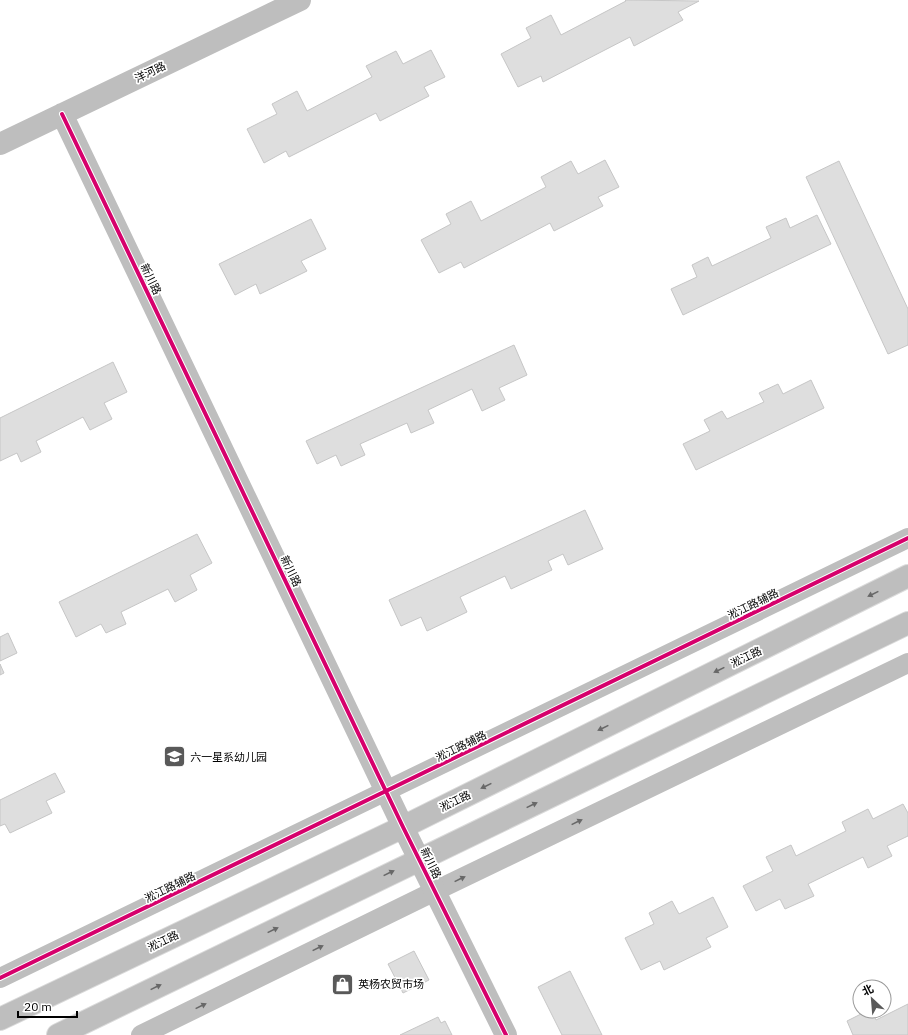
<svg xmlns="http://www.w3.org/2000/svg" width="908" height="1035" viewBox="0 0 908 1035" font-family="'IBM Plex Sans','Noto Sans SC',sans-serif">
  <rect width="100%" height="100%" fill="#fff"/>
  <!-- building -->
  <path fill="#dedede" stroke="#c6c6c6" d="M 625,0 L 699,1 L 678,12 L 683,20 L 634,46 L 630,37 L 543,82 L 541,76 L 518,87 L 501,54 L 531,38 L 526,28 L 551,15 L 561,35 L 626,1 Z
    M 431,50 L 445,77 L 424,87 L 429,96 L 380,121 L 376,113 L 289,157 L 286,151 L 264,163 L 247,129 L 277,114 L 272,104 L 297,91 L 307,111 L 372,77 L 366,66 L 396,51 L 403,64 Z
    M 605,160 L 619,187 L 598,197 L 603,206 L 554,231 L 550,223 L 464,268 L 461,262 L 439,273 L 421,240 L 451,224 L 446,214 L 471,201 L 481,221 L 546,187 L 541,177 L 571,161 L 578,174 Z
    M 839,161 L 908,309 L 908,345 L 888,354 L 806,177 Z
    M 817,215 L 831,244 L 683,315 L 671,289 L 697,277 L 692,265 L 708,257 L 712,266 L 771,238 L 766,227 L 786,218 L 790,228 Z
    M 311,219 L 326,249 L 301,261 L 307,271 L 260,294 L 256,284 L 235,295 L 219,264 Z
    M 514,345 L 527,375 L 499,388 L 505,400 L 482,411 L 472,389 L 428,410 L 434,423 L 411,433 L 407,423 L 360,444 L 365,455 L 341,466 L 336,455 L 317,464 L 306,441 Z
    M 113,362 L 127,392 L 104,403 L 112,419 L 90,430 L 83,417 L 36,441 L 41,452 L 21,462 L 17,453 L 0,461 L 0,418 Z
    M 811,380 L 824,408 L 696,470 L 683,444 L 710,431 L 704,420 L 722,411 L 727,419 L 764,402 L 759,393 L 778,384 L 783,394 Z
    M 585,510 L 603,549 L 568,565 L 563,554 L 548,561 L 552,570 L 511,589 L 505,576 L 460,597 L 467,612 L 427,631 L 421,617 L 401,626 L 389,600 Z
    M 197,534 L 212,563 L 190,575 L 197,590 L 175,602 L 168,589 L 121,612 L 126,624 L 106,633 L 101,624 L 76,637 L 59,602 Z
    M 8,633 L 17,653 L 0,661 L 0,637 Z
    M 0,664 L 4,673 L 0,675 Z
    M 55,773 L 65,792 L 46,801 L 52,813 L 10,833 L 5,824 L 0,826 L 0,800 Z
    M 903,804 L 908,813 L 908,836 L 887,846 L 892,856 L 868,868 L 863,857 L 808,884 L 814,896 L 785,909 L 780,899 L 756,911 L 743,886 L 773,871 L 766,857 L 791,845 L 796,856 L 846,831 L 842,822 L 868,809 L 873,819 Z
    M 713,897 L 728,927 L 706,938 L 711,947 L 664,970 L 660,961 L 641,970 L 625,938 L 654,924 L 649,913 L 672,901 L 679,914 Z
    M 414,951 L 429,980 L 403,993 L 388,964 Z
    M 570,971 L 602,1035 L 562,1035 L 538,987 Z
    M 908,1004 L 908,1035 L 853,1035 L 847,1021 L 867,1011 L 872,1011 L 876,1020 Z
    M 438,1017 L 441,1023 L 445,1021 L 452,1035 L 400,1035 Z"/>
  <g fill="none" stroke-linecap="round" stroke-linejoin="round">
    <defs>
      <path id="primary" d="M 0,1019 L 403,827 L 908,576
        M 58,1035 L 908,623"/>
    </defs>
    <!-- primary casing -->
    <use href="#primary" stroke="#dbdbdb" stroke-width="24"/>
    <!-- minor -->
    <path stroke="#bebebe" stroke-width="20" d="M 0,978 L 908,538
      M 141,1035 L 435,891 L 908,663"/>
    <!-- tertiary -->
    <path stroke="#bebebe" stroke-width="22" d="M 62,114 L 403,827 L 506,1035
      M 0,144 L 300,0"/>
    <!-- primary -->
    <use href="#primary" stroke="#bebebe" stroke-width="22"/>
    <defs>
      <path id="cycleway" d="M 62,114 L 403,827 L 506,1035
        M 0,978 L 908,538"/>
    </defs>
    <!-- cycleway casing -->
    <use href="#cycleway" stroke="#fff" stroke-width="6"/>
    <!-- cycleway -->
    <use href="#cycleway" stroke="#d6006c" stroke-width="4"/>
  </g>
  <!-- one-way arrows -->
  <defs><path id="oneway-solid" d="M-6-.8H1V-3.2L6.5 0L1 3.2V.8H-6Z"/></defs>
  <g fill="#686868">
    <use href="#oneway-solid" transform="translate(873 594) rotate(154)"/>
    <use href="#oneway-solid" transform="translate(719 670) rotate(154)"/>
    <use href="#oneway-solid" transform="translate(603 728) rotate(154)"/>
    <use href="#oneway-solid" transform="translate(486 786) rotate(154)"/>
    <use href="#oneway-solid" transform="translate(532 805) rotate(-26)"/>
    <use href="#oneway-solid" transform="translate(577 822) rotate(-26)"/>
    <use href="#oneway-solid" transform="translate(389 873) rotate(-26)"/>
    <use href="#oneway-solid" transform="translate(460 879) rotate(-26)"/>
    <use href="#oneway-solid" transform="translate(273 930) rotate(-26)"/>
    <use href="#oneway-solid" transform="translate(318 948) rotate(-26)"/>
    <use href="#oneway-solid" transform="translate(156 987) rotate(-26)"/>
    <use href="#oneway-solid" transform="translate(201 1006) rotate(-26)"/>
  </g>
  <!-- icons -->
  <defs>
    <symbol id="school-square" viewBox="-11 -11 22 22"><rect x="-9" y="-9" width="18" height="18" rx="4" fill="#595959" stroke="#fff"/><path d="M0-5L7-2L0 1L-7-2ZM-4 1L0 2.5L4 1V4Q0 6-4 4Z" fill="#fff"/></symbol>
    <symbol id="shop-square" viewBox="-11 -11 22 22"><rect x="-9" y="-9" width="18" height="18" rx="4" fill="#595959" stroke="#fff"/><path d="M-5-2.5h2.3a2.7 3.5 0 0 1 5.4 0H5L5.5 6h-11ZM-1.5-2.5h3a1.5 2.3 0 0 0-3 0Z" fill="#fff"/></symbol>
  </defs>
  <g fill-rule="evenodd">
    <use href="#school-square" x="162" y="744" width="25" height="25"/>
    <use href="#shop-square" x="330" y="972" width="25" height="25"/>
  </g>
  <g text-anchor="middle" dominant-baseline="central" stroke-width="3.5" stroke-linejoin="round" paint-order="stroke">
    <!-- street labels -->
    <g font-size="11" fill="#000" stroke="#fff">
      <text transform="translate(150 72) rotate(-26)">洋河路</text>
      <text transform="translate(151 279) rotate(64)">新川路</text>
      <text transform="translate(291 571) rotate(64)">新川路</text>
      <text transform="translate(753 604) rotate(-26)">淞江路辅路</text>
      <text transform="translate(746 657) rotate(-26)">淞江路</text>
      <text transform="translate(461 746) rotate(-26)">淞江路辅路</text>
      <text transform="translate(455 801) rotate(-26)">淞江路</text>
      <text transform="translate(431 863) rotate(64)">新川路</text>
      <text transform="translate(170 887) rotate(-26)">淞江路辅路</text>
      <text transform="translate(163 941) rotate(-26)">淞江路</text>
    </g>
    <!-- poi labels -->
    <g font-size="11" fill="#000" stroke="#fff" text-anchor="start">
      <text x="190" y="757">六一星系幼儿园</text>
      <text x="358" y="984">英杨农贸市场</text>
    </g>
  </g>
  <!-- north arrow -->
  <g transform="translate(872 999) rotate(334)"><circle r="19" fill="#ffffff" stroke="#999999"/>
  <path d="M0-3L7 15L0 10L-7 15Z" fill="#595959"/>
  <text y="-6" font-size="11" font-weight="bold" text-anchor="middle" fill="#000000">北</text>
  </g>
  <!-- scale -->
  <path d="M18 1011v6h59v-6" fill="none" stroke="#000000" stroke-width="2"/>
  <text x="24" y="1011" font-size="12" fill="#000000" stroke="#ffffff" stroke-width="3" paint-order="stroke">20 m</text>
</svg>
